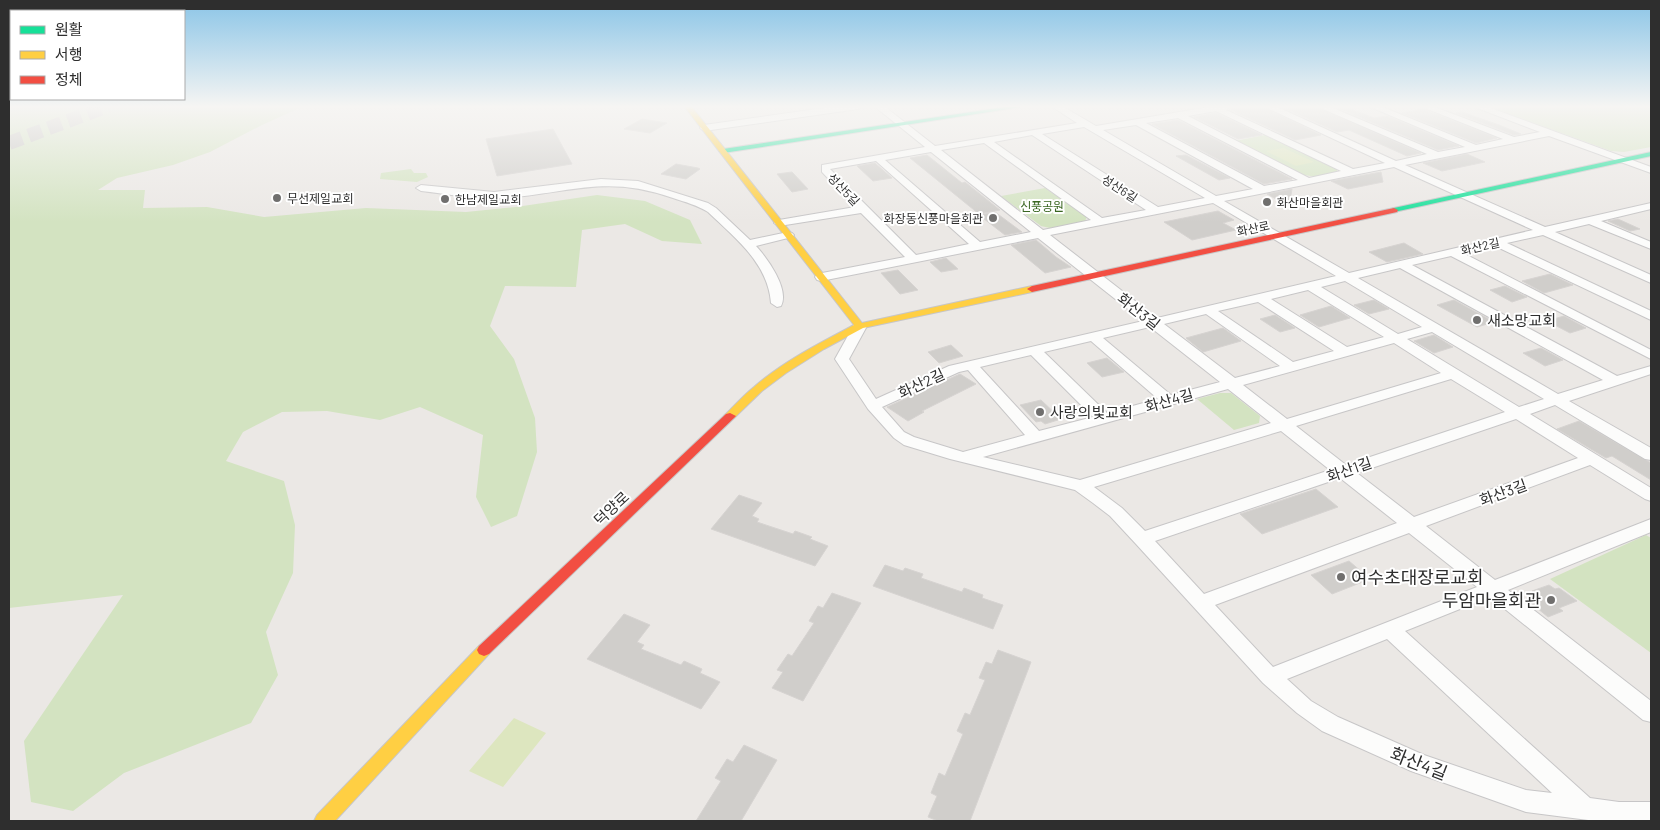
<svg xmlns="http://www.w3.org/2000/svg" width="1660" height="830" viewBox="0 0 1660 830" font-family="Barlow,'Noto Sans KR',sans-serif">
  <rect width="100%" height="100%" fill="#ebe8e5"/>
  <!-- green -->
  <path fill="#d3e3c1" d="M 9,106 L 304,106 L 262,125 L 210,152 L 173,165 L 117,178 L 98,190 L 145,190 L 143,208 L 207,207 L 264,217 L 366,208 L 466,212 L 516,207 L 597,195 L 645,201 L 690,220 L 702,244 L 662,241 L 625,224 L 582,230 L 576,287 L 505,286 L 490,326 L 514,359 L 535,418 L 537,452 L 517,516 L 491,527 L 476,497 L 483,435 L 420,407 L 380,420 L 327,411 L 282,412 L 243,432 L 226,461 L 284,481 L 295,525 L 293,573 L 266,632 L 278,675 L 251,723 L 124,773 L 73,811 L 31,802 L 24,741 L 123,595 L 9,608 Z
    M 1487,106 L 1651,106 L 1651,147 L 1624,152 L 1611,151 Z
    M 1265,135 L 1336,169 L 1339,173 L 1317,177 L 1304,175 L 1235,141 Z
    M 411,169 L 414,173 L 426,173 L 428,177 L 417,182 L 380,179 L 381,173 Z
    M 1045,188 L 1087,217 L 1085,221 L 1050,228 L 1041,226 L 1001,196 Z
    M 1220,393 L 1231,393 L 1260,416 L 1259,423 L 1234,430 L 1197,399 Z
    M 1646,535 L 1651,538 L 1651,653 L 1550,579 Z"/>
  <!-- pitch -->
  <path fill="#dde6bf" d="M 1284,148 L 1314,162 L 1296,166 L 1266,151 Z
    M 514,718 L 546,733 L 503,787 L 469,771 Z"/>
  <!-- building -->
  <path fill="#d0cecb" stroke="#d6d3d1" d="M 1254,106 L 1261,106 L 1321,135 L 1295,140 L 1231,110 Z
    M 1280,106 L 1314,106 L 1421,153 L 1407,156 L 1349,130 L 1337,132 Z
    M 1333,106 L 1353,106 L 1353,110 L 1374,118 L 1387,116 L 1459,146 L 1438,150 Z
    M 1423,109 L 1497,138 L 1476,143 L 1402,113 Z
    M 1462,112 L 1499,125 L 1521,134 L 1514,135 L 1456,113 Z
    M 1216,113 L 1262,135 L 1238,139 L 1194,117 Z
    M 642,119 L 667,123 L 650,133 L 624,129 Z
    M 1178,120 L 1292,179 L 1264,184 L 1152,124 Z
    M 553,129 L 572,164 L 497,176 L 486,139 Z
    M 1467,154 L 1485,162 L 1442,171 L 1423,163 Z
    M 927,155 L 962,183 L 965,182 L 1000,210 L 979,214 L 910,158 Z
    M 1186,155 L 1230,178 L 1219,180 L 1176,156 Z
    M 875,163 L 892,178 L 873,181 L 857,166 Z
    M 676,164 L 698,168 L 700,169 L 686,179 L 661,174 Z
    M 792,172 L 808,189 L 792,192 L 777,174 Z
    M 1381,172 L 1383,182 L 1348,189 L 1331,181 Z
    M 1292,189 L 1290,201 L 1283,203 L 1267,194 Z
    M 1218,211 L 1234,220 L 1223,223 L 1236,230 L 1192,240 L 1164,222 Z
    M 995,212 L 1022,232 L 1005,235 L 979,215 Z
    M 1618,219 L 1640,229 L 1630,231 L 1608,221 Z
    M 1036,240 L 1056,257 L 1071,267 L 1045,273 L 1011,245 Z
    M 1404,243 L 1423,254 L 1387,262 L 1369,252 Z
    M 946,258 L 958,269 L 941,272 L 930,262 Z
    M 898,270 L 918,290 L 900,294 L 881,273 Z
    M 1550,274 L 1573,285 L 1544,293 L 1522,281 Z
    M 1505,286 L 1527,297 L 1512,302 L 1490,290 Z
    M 1374,300 L 1389,309 L 1369,314 L 1354,305 Z
    M 1454,300 L 1494,322 L 1477,327 L 1437,305 Z
    M 1331,306 L 1350,318 L 1319,327 L 1300,315 Z
    M 1275,315 L 1295,328 L 1280,332 L 1260,319 Z
    M 1564,316 L 1586,328 L 1570,333 L 1547,321 Z
    M 1223,328 L 1241,341 L 1203,352 L 1186,338 Z
    M 1434,335 L 1453,347 L 1434,353 L 1414,341 Z
    M 951,345 L 963,356 L 939,363 L 928,352 Z
    M 1541,348 L 1563,360 L 1545,366 L 1523,353 Z
    M 1107,358 L 1124,372 L 1102,377 L 1087,363 Z
    M 960,374 L 976,384 L 922,411 L 924,412 L 908,421 L 887,407 Z
    M 1041,400 L 1061,419 L 1045,424 L 1041,421 L 1036,422 L 1020,405 Z
    M 1579,421 L 1651,463 L 1651,480 L 1612,456 L 1606,458 L 1557,429 Z
    M 1316,489 L 1338,507 L 1262,534 L 1240,514 Z
    M 739,495 L 762,503 L 752,516 L 759,519 L 757,522 L 793,534 L 795,531 L 812,537 L 810,539 L 828,546 L 815,566 L 711,529 Z
    M 1349,561 L 1370,579 L 1332,594 L 1311,575 Z
    M 885,565 L 903,571 L 905,568 L 923,574 L 921,578 L 962,592 L 964,588 L 983,595 L 982,598 L 1003,605 L 993,629 L 873,586 Z
    M 1549,585 L 1555,589 L 1559,588 L 1577,601 L 1559,608 L 1563,611 L 1548,617 L 1526,599 L 1537,595 L 1532,591 Z
    M 832,593 L 861,603 L 803,701 L 772,688 L 783,672 L 777,670 L 788,654 L 792,656 L 814,623 L 809,621 L 818,606 L 823,608 Z
    M 624,614 L 650,625 L 637,642 L 644,645 L 641,649 L 681,665 L 684,661 L 702,669 L 700,673 L 720,682 L 701,709 L 587,659 Z
    M 998,650 L 1031,662 L 970,821 L 938,821 L 928,817 L 937,796 L 931,793 L 939,773 L 945,776 L 963,734 L 957,731 L 965,713 L 970,715 L 985,680 L 979,678 L 986,662 L 992,664 Z
    M 744,745 L 777,760 L 741,821 L 696,821 L 721,781 L 715,778 L 727,759 L 733,762 Z"/>
  <g fill="none" stroke-linecap="round" stroke-linejoin="round">
    <!-- secondary-tunnel -->
    <path stroke="#c5c3c0" stroke-width="14" stroke-dasharray="14 7" stroke-linecap="butt" d="M 9,143 L 108,106"/>
    <defs>
      <path id="street" d="M 838,106 L 862,106 L 858,109 L 704,131 L 700,128 L 704,125 Z
        M 874,106 L 884,106 L 935,146 L 1077,123 L 1051,106 L 1062,106 L 1096,126 L 1215,106 L 1230,106 L 1226,110 L 1353,169 L 1385,163 L 1263,106 L 1275,106 L 1396,161 L 1427,154 L 1316,106 L 1328,106 L 1438,152 L 1465,147 L 1368,106 L 1380,106 L 1476,145 L 1503,139 L 1420,106 L 1432,106 L 1514,137 L 1540,132 L 1472,106 L 1485,106 L 1651,167 L 1651,173 L 1549,136 L 1405,165 L 1545,227 L 1651,203 L 1651,209 L 1601,221 L 1651,242 L 1651,249 L 1589,224 L 1555,232 L 1651,275 L 1651,283 L 1543,235 L 1507,243 L 1651,311 L 1651,320 L 1495,246 L 1463,253 L 1651,350 L 1651,359 L 1451,256 L 1412,265 L 1617,376 L 1651,366 L 1651,374 L 1569,401 L 1651,448 L 1651,460 L 1645,459 L 1555,405 L 1530,414 L 1651,488 L 1651,501 L 1645,499 L 1590,465 L 1426,526 L 1495,580 L 1651,519 L 1651,532 L 1508,590 L 1651,701 L 1651,722 L 1643,720 L 1490,597 L 1405,631 L 1590,798 L 1619,802 L 1651,802 L 1651,821 L 1596,821 L 1526,812 L 1411,771 L 1322,731 L 1297,713 L 1263,683 L 1136,544 L 1110,516 L 1093,503 L 1075,490 L 950,459 L 904,445 L 894,438 L 868,409 L 835,359 L 855,323 L 865,323 L 867,326 L 849,359 L 876,399 L 949,366 L 1143,321 L 1038,238 L 821,281 L 817,280 L 815,277 L 817,274 L 905,257 L 861,213 L 779,226 L 774,223 L 779,220 L 855,207 L 822,172 L 822,165 L 925,147 ZM 1216,111 L 1341,171 L 1309,178 L 1188,116 ZM 1178,118 L 1298,180 L 1264,186 L 1146,123 ZM 1136,125 L 1253,189 L 1216,196 L 1103,130 ZM 1084,127 L 1205,198 L 1158,207 L 1042,134 ZM 1032,135 L 1146,210 L 1102,218 L 994,142 ZM 984,143 L 1091,220 L 1043,230 L 941,150 ZM 931,152 L 1031,232 L 980,242 L 885,160 ZM 876,161 L 969,244 L 916,255 L 830,169 ZM 1394,167 L 1533,230 L 1349,273 L 1224,201 ZM 1213,203 L 1336,276 L 1157,318 L 1050,235 ZM 1400,268 L 1603,380 L 1558,394 L 1358,278 ZM 1345,281 L 1422,327 L 1398,334 L 1321,287 ZM 1308,290 L 1384,337 L 1347,347 L 1271,299 ZM 1258,302 L 1334,351 L 1293,362 L 1218,311 ZM 1206,314 L 1280,366 L 1235,378 L 1164,324 ZM 1150,327 L 1220,382 L 1171,395 L 1103,338 ZM 1432,332 L 1544,399 L 1519,407 L 1407,339 ZM 1091,341 L 1158,399 L 1107,413 L 1044,352 ZM 1394,343 L 1441,373 L 1287,419 L 1243,385 ZM 1031,355 L 1093,417 L 1039,431 L 980,367 ZM 968,370 L 1025,435 L 963,452 L 914,437 L 904,432 L 882,407 L 959,372 ZM 1451,379 L 1505,412 L 1346,465 L 1296,426 ZM 1228,389 L 1271,423 L 1080,480 L 983,457 ZM 1516,419 L 1578,458 L 1414,517 L 1357,473 ZM 1281,431 L 1330,470 L 1145,531 L 1122,508 L 1094,487 ZM 1340,478 L 1397,523 L 1204,594 L 1155,541 ZM 1409,533 L 1477,587 L 1273,667 L 1215,605 ZM 1387,639 L 1552,793 L 1526,790 L 1424,755 L 1338,717 L 1311,701 L 1287,679 Z
        M 601,179 L 638,181 L 708,203 L 716,208 L 750,240 L 788,232 L 792,233 L 794,235 L 792,237 L 756,246 C 767,258 790,289 781,306 L 777,307 L 771,303 C 768,263 735,238 708,212 C 697,205 685,202 673,198 C 606,174 570,193 504,198 C 477,200 449,194 421,191 L 416,188 L 421,185 L 494,192 Z"/>
      <path id="fast" d="M 1011,106 L 1028,106 L 723,153 L 719,151 L 723,149 Z
        M 1651,152 L 1651,156 L 1394,212 L 1390,210 L 1394,208 Z"/>
      <path id="slow" d="M 684,106 L 691,106 L 862,323 L 1032,286 L 1037,289 L 1032,292 L 863,328 L 824,349 L 786,373 L 762,391 L 734,418 L 726,418 L 724,416 L 726,414 C 735,405 744,395 754,387 C 784,361 820,343 854,325 Z
        M 484,644 L 489,646 L 491,650 L 489,654 L 335,821 L 314,821 L 317,815 L 479,646 Z"/>
      <path id="jam" d="M 1394,208 L 1398,210 L 1397,212 L 1032,292 L 1027,289 L 1032,286 Z
        M 730,413 L 736,416 L 734,418 L 489,654 L 484,656 L 479,654 L 477,650 L 479,646 L 726,414 Z"/>
    </defs>
    <!-- street casing -->
    <use href="#street" stroke="#c7c6c7" stroke-width="2"/>
    <!-- fast casing -->
    <use href="#fast" stroke="#c7c6c7" stroke-width="2"/>
    <!-- slow casing -->
    <use href="#slow" stroke="#c7c6c7" stroke-width="2"/>
    <!-- jam casing -->
    <use href="#jam" stroke="#c7c6c7" stroke-width="2"/>
    <!-- street -->
    <use href="#street" fill="#fcfcfb" fill-rule="evenodd"/>
    <!-- fast -->
    <use href="#fast" fill="#16e098" fill-rule="evenodd"/>
    <!-- slow -->
    <use href="#slow" fill="#ffcf43" fill-rule="evenodd"/>
    <!-- jam -->
    <use href="#jam" fill="#f24e42" fill-rule="evenodd"/>
  </g>
  <!-- sky -->
  <linearGradient id="sky" x2="0" y2="1"><stop stop-color="#8bc5e7"/><stop offset="0.48" stop-color="#f6f5f3"/><stop offset="1" stop-color="#f6f5f3" stop-opacity="0"/></linearGradient>
  <rect width="1660" height="222" fill="url(#sky)"/>
  <!-- markers -->
  <g fill="#706f6e" stroke="#fff" stroke-width="2">
    <circle cx="277" cy="198" r="5"/>
    <circle cx="445" cy="199" r="5"/>
    <circle cx="1267" cy="202" r="5"/>
    <circle cx="993" cy="218" r="5"/>
    <circle cx="1477" cy="320" r="5"/>
    <circle cx="1040" cy="412" r="5"/>
    <circle cx="1341" cy="577" r="5"/>
    <circle cx="1551" cy="600" r="5"/>
  </g>
  <g text-anchor="middle" dominant-baseline="central" stroke-width="4" stroke-linejoin="round" paint-order="stroke">
    <!-- far-street labels -->
    <g font-size="12" fill="#2e2e2e" stroke="#fff">
      <text transform="translate(1120 188) rotate(33)">성산6길</text>
      <text transform="translate(844 189) rotate(46)">성산5길</text>
      <text transform="translate(1253 228) rotate(-12)">화산로</text>
      <text transform="translate(1480 246) rotate(-13)">화산2길</text>
    </g>
    <!-- far-poi labels -->
    <g font-size="12" fill="#2e2e2e" stroke="#fff" text-anchor="start">
      <text x="287" y="198">무선제일교회</text>
      <text x="455" y="199">한남제일교회</text>
      <text x="1277" y="202">화산마을회관</text>
      <text x="983" y="218" text-anchor="end">화장동신풍마을회관</text>
    </g>
    <!-- far-park labels -->
    <g font-size="12" fill="#3a6622" stroke="#fff">
      <text x="1042" y="206">신풍공원</text>
    </g>
    <!-- street labels -->
    <g font-size="15" fill="#2e2e2e" stroke="#fff">
      <text transform="translate(1139 311) rotate(38)">화산3길</text>
      <text transform="translate(921 383) rotate(-25)">화산2길</text>
      <text transform="translate(1169 400) rotate(-16)">화산4길</text>
      <text transform="translate(1349 469) rotate(-19)">화산1길</text>
      <text transform="translate(1503 492) rotate(-20)">화산3길</text>
      <text transform="translate(611 508) rotate(-43)">덕양로</text>
    </g>
    <!-- poi labels -->
    <g font-size="15" fill="#2e2e2e" stroke="#fff" text-anchor="start">
      <text x="1487" y="320">새소망교회</text>
      <text x="1050" y="412">사랑의빛교회</text>
    </g>
    <!-- near-poi labels -->
    <g font-size="18" fill="#2e2e2e" stroke="#fff" text-anchor="start">
      <text x="1351" y="577">여수초대장로교회</text>
      <text x="1541" y="600" text-anchor="end">두암마을회관</text>
    </g>
    <!-- near-street labels -->
    <g font-size="18" fill="#2e2e2e" stroke="#fff">
      <text transform="translate(1419 763) rotate(21)">화산4길</text>
    </g>
  </g>
  <!-- border -->
  <rect width="1660" height="830" fill="none" stroke="#2e2e2e" stroke-width="20"/>
  <!-- legend -->
  <rect x="10" y="10" width="175" height="90" fill="#ffffff" stroke="#ababab"/>
  <rect x="20" y="26" width="25" height="8" fill="#16e098" stroke="#ababab"/>
  <text x="55" y="35" font-size="15" fill="#2e2e2e">원활</text>
  <rect x="20" y="51" width="25" height="8" fill="#ffcf43" stroke="#ababab"/>
  <text x="55" y="60" font-size="15" fill="#2e2e2e">서행</text>
  <rect x="20" y="76" width="25" height="8" fill="#f24e42" stroke="#ababab"/>
  <text x="55" y="85" font-size="15" fill="#2e2e2e">정체</text>
</svg>
